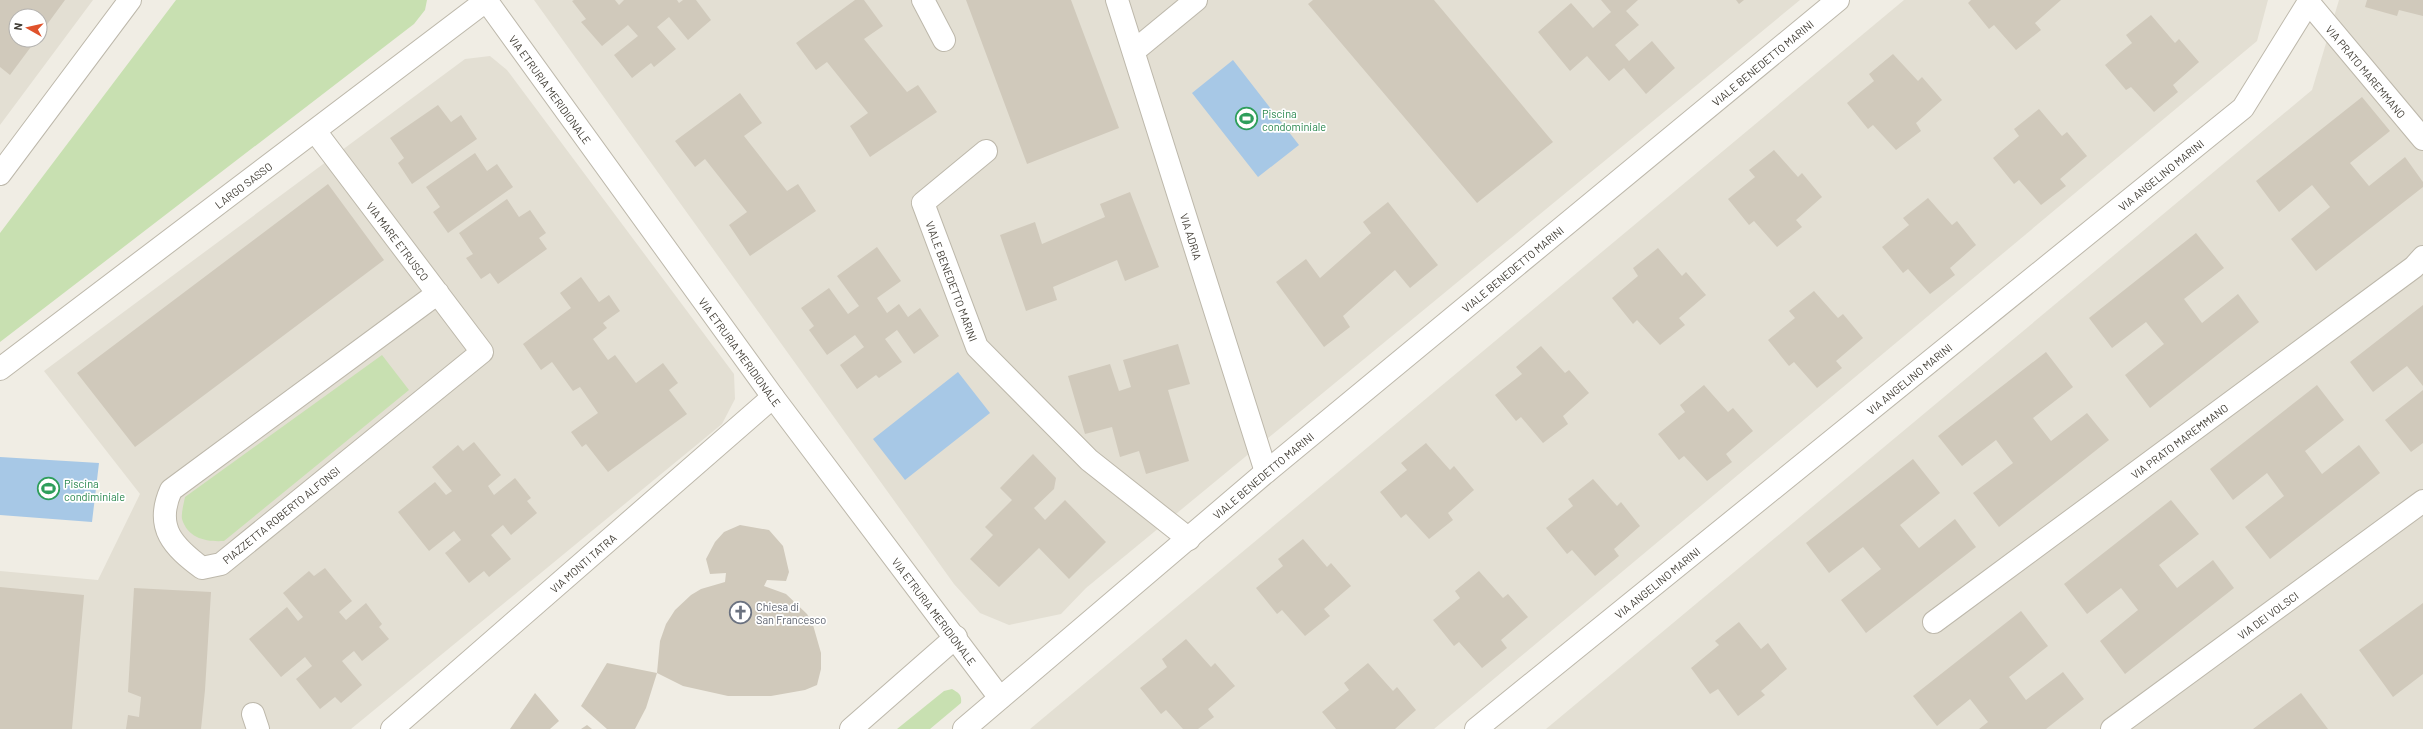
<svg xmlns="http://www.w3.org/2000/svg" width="2423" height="729" viewBox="0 0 2423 729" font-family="Barlow,sans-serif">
  <rect width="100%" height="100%" fill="#f0ede4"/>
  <!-- residential -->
  <path fill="#e3dfd3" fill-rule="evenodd" d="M 0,0 L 93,0 L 0,125 ZM 16,16 L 40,16 L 40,40 L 16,40 Z
    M 534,0 L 1800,0 L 1086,588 L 1061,614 L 1009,625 L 980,613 L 954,584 Z
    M 1904,0 L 2268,0 L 2257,41 L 1434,729 L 1030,729 Z
    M 2339,0 L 2423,0 L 2423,729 L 1546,729 L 2312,90 Z
    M 490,56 L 507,70 L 734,374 L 735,399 L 722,424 L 351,729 L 0,729 L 0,571 L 98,580 L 140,494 L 44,371 L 465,59 Z"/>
  <!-- green -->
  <path fill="#c8e0b1" d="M 176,0 L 427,0 L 425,10 L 414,24 L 0,342 L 0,233 Z
    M 382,355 L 409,390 L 224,541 C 207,542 188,539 182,519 C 181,513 184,503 185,497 Z
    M 952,689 C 959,693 962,695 961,703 L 930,729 L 897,729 L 944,691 Z"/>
  <!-- water -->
  <path fill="#a7c8e6" d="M 1233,60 L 1299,145 L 1258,177 L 1192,93 Z
    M 958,372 L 990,413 L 905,480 L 873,439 Z
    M 0,457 L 99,463 L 92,522 L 0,515 Z"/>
  <!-- building -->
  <path fill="#d0c9bb" d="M 0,0 L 65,0 L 40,34 L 40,16 L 16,16 L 16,40 L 36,40 L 10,75 L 0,67 Z
    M 574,0 L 615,0 L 619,5 L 624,0 L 677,0 L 679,3 L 683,0 L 696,0 L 711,20 L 688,40 L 669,17 L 657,27 L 676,49 L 654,67 L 651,63 L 632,78 L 614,55 L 638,36 L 628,25 L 602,46 L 581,22 L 586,19 L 572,1 Z
    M 855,0 L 864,0 L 883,26 L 864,39 L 907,92 L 918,85 L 937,112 L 870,157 L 850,126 L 868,113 L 827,62 L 816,70 L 796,43 Z
    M 966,0 L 1071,0 L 1119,128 L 1027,164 Z
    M 1313,0 L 1434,0 L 1553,142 L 1477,203 L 1308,4 Z
    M 1601,0 L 1638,0 L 1626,11 L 1639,25 L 1615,45 L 1629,61 L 1652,41 L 1675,68 L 1646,94 L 1624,68 L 1609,81 L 1587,56 L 1570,71 L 1538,32 L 1571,3 L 1593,28 L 1611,12 Z
    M 1736,0 L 1744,0 L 1739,4 Z
    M 1971,0 L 2061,0 L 2035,23 L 2041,30 L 2016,50 L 1994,25 L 1989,29 L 1968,3 Z
    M 2367,0 L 2423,0 L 2423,16 L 2399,10 L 2397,16 L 2365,7 Z
    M 2151,15 L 2175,43 L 2179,39 L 2199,62 L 2173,85 L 2178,92 L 2154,112 L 2131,87 L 2126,90 L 2105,65 L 2132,43 L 2126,35 Z
    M 1893,54 L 1918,81 L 1922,77 L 1942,100 L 1916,123 L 1921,131 L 1896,150 L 1873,125 L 1868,129 L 1847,103 L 1874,81 L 1869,74 Z
    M 740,93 L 762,123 L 744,136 L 787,191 L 798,184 L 816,211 L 750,256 L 729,225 L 747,212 L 705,159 L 695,167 L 675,141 Z
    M 2362,97 L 2390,131 L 2350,163 L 2369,186 L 2405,157 L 2423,182 L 2423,187 L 2316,271 L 2291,239 L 2330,207 L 2312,185 L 2279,212 L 2256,181 Z
    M 438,105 L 451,122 L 461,115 L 477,139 L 412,184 L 398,163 L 404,158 L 390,138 Z
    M 2039,109 L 2062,136 L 2067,132 L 2087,156 L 2060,179 L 2066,186 L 2041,205 L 2019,180 L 2014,184 L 1993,158 L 2019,136 L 2014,129 Z
    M 1774,150 L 1798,177 L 1802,173 L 1822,197 L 1796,220 L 1802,227 L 1777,247 L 1754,221 L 1749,225 L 1728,199 L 1755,177 L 1749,170 Z
    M 475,153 L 487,171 L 497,164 L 513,187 L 448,233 L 433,212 L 440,207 L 426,187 Z
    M 328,184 L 384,260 L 135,447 L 77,373 Z
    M 1130,192 L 1159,267 L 1125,281 L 1117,260 L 1053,287 L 1057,300 L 1026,311 L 1000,235 L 1035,222 L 1042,244 L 1105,217 L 1100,204 Z
    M 1928,198 L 1952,225 L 1957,221 L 1976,245 L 1950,268 L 1955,275 L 1930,294 L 1908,269 L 1903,273 L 1882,247 L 1909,225 L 1903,218 Z
    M 507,199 L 519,217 L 530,210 L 546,233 L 539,238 L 547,249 L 498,284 L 490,273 L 481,279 L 466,258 L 473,254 L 459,233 Z
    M 1388,202 L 1438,265 L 1410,288 L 1395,270 L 1343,316 L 1350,327 L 1324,347 L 1276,282 L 1306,259 L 1320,278 L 1371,233 L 1363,222 Z
    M 2196,233 L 2224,268 L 2184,299 L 2202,323 L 2238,294 L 2259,322 L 2150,408 L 2125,375 L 2164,344 L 2146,322 L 2112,348 L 2089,318 Z
    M 877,247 L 901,281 L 877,298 L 887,313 L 899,304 L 908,317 L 920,308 L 939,336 L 914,354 L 897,330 L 885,339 L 902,362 L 879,378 L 876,375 L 857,389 L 840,365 L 864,347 L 855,335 L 827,355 L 809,330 L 814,326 L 801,308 L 829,288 L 848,314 L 859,306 L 837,276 Z
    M 1658,248 L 1682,276 L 1686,272 L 1706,295 L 1679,318 L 1685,325 L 1660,345 L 1637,320 L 1633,324 L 1612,298 L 1638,276 L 1633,268 Z
    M 581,277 L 599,302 L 609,295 L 620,311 L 603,323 L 607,328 L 593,339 L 608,360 L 615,355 L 636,383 L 663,363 L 678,383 L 669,390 L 687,414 L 608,472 L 586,444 L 582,447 L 571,432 L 598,413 L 580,387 L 573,391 L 552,362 L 541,370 L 523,344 L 571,308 L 560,293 Z
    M 1814,291 L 1838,318 L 1843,314 L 1863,338 L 1836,361 L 1842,368 L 1817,388 L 1794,362 L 1789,366 L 1768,340 L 1795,318 L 1789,311 Z
    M 2423,305 L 2423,386 L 2407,366 L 2373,392 L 2350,362 Z
    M 1178,344 L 1190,384 L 1168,390 L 1189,461 L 1146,474 L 1139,451 L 1120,457 L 1112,427 L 1085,434 L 1068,376 L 1110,364 L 1119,391 L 1131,387 L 1123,360 Z
    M 1541,346 L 1565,373 L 1569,370 L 1589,393 L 1563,416 L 1568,424 L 1543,443 L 1521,417 L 1516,421 L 1495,395 L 1522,374 L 1516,367 Z
    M 2046,352 L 2073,387 L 2033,418 L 2051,441 L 2087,413 L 2109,440 L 1999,527 L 1973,493 L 2013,463 L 1996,440 L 1962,466 L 1938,436 Z
    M 1704,385 L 1728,412 L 1733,408 L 1753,431 L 1726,454 L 1732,462 L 1707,481 L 1684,456 L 1679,460 L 1658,434 L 1685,412 L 1680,405 Z
    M 2317,385 L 2344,420 L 2305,451 L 2322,474 L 2359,445 L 2380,473 L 2270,559 L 2245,527 L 2284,496 L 2267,473 L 2233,500 L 2210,469 Z
    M 2423,390 L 2423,443 L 2411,452 L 2385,420 Z
    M 474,442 L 501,475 L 488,486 L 494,495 L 515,478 L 531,498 L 527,501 L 537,513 L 511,535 L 503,525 L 491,535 L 511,559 L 489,577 L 484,571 L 469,583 L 445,553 L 461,540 L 454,531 L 429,551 L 398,512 L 435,482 L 446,495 L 452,491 L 432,467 L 458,445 L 463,451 Z
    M 1426,443 L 1450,470 L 1454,466 L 1474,490 L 1448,513 L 1453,520 L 1429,539 L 1406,514 L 1401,518 L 1380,492 L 1407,470 L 1401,463 Z
    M 1033,454 L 1056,478 L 1054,489 L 1034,508 L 1045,520 L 1065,500 L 1106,542 L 1069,579 L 1039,548 L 999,587 L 970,559 L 993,535 L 985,527 L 1012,500 L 1000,488 Z
    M 1913,459 L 1940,493 L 1900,525 L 1919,548 L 1955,519 L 1976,547 L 1866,633 L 1841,600 L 1881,569 L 1863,547 L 1829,573 L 1806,543 Z
    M 1593,479 L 1617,506 L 1621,502 L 1640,526 L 1614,549 L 1619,556 L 1595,576 L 1572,550 L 1567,554 L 1546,528 L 1573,506 L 1568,499 Z
    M 2171,500 L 2199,534 L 2159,565 L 2177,588 L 2213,560 L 2234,588 L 2125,674 L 2100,641 L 2138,610 L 2121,588 L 2087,614 L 2064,584 Z
    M 740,525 L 769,530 L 783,546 L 789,572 L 786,581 L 767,580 L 764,586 L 786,594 L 807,614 L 813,625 L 821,653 L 821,669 L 817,685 L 805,690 L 771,696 L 728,696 L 683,686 L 657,673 L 646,708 L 635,729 L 607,729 L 581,706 L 607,663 L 657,673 L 660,641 L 666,624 L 675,610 L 691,595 L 701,589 L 725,582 L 726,573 L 710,574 L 706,559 L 715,542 L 724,532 Z
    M 1303,539 L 1327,567 L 1331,563 L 1351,586 L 1324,609 L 1330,616 L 1305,636 L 1282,610 L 1277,614 L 1256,588 L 1283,566 L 1278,559 Z
    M 325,568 L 352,601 L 339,612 L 346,620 L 366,603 L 382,624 L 379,627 L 389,639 L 362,661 L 354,651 L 342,661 L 362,685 L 341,703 L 335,697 L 320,709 L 296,679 L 312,666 L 305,657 L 281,677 L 249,639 L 287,607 L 298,621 L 303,617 L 283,593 L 309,571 L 314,576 Z
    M 1479,571 L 1503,598 L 1508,594 L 1528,617 L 1501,640 L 1507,648 L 1482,668 L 1459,642 L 1454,646 L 1433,620 L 1460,598 L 1455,591 Z
    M 0,587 L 84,595 L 72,729 L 0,729 Z
    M 134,588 L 211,592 L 205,690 L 201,729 L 126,729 L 128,715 L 139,717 L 141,697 L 128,692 Z
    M 2423,603 L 2423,674 L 2393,697 L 2359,650 Z
    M 2021,611 L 2048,646 L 2009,677 L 2026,700 L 2063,672 L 2084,699 L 2046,729 L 1979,729 L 1988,722 L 1970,699 L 1937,726 L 1913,696 Z
    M 1739,622 L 1761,649 L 1768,643 L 1787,669 L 1761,691 L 1765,695 L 1738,716 L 1718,689 L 1710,694 L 1691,668 L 1719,645 L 1715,641 Z
    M 1186,639 L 1211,667 L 1215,663 L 1235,686 L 1208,709 L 1214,717 L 1198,729 L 1183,729 L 1166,710 L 1161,714 L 1140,688 L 1167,667 L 1162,659 Z
    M 1368,663 L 1393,691 L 1397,687 L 1416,710 L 1395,729 L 1336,729 L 1322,712 L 1349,690 L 1344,683 Z
    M 535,693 L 559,721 L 550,729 L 510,729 Z
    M 2301,693 L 2328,729 L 2253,729 Z
    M 587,725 L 592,729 L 581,729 Z"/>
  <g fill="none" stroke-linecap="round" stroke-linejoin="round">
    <defs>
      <g id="minor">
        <path id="s1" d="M 486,0 L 773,397 L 1000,698"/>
        <path d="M 923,0 L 944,40"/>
        <path id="s2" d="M 1117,0 L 1266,472"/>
        <path id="s3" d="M 2309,3 L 2423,139"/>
        <path d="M 1134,51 L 1196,0"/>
        <path id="s4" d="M 315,131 L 482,352 L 221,564 L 202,568 C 174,547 154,528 171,490 L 438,293"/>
        <path id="s5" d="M 986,151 L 923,203 L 977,347 L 1089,460 L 1189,539"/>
        <path d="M 0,174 L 130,0"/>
        <path id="s6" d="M 0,369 L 487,0"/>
        <path id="s7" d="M 1934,622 L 2414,267 L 2423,257"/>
        <path d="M 253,714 L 258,729"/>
        <path id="s8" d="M 392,729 L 773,397"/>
        <path d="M 851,729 L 956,637"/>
        <path id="s9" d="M 964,729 L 1266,472 L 1838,0"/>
        <path id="s10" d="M 1476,729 L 2243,108 L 2310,0"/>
        <path id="s11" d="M 2112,729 L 2423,501"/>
      </g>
    </defs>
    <!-- minor casing -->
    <use href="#minor" stroke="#bdb8ab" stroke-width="24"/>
    <!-- minor -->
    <use href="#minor" stroke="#fff" stroke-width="22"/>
  </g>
  <!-- icons -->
  <defs>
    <symbol id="stadium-ring" viewBox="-11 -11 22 22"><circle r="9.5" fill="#fff" stroke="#2e9e5b" stroke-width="1.5"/><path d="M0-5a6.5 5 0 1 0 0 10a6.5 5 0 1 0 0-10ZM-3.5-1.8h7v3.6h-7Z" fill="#2e9e5b"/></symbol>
    <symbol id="church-ring" viewBox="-11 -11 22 22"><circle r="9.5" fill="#fff" stroke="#6b7280" stroke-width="1.5"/><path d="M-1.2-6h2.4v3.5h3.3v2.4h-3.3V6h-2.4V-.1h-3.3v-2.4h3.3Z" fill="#6b7280"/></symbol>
  </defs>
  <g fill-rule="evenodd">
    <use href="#stadium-ring" x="1234" y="106" width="25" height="25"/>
    <use href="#stadium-ring" x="36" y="476" width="25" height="25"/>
    <use href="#church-ring" x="728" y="600" width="25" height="25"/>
  </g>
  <g text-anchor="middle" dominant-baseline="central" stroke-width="3.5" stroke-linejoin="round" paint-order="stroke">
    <!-- street labels -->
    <g font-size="11" fill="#413d35" stroke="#fff">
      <text stroke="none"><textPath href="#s9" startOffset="1040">VIALE BENEDETTO MARINI</textPath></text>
      <text stroke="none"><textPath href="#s3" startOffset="89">VIA PRATO MAREMMANO</textPath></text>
      <text stroke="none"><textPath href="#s1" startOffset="110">VIA ETRURIA MERIDIONALE</textPath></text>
      <text stroke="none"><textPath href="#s10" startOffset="881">VIA ANGELINO MARINI</textPath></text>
      <text stroke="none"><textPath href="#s6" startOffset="305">LARGO SASSO</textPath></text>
      <text stroke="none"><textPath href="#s2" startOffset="248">VIA ADRIA</textPath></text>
      <text stroke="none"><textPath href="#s4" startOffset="138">VIA MARE ETRUSCO</textPath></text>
      <text stroke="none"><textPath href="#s9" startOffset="716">VIALE BENEDETTO MARINI</textPath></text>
      <text stroke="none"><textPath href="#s5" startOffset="165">VIALE BENEDETTO MARINI</textPath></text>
      <text stroke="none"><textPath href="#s1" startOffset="434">VIA ETRURIA MERIDIONALE</textPath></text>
      <text stroke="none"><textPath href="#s10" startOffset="557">VIA ANGELINO MARINI</textPath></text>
      <text stroke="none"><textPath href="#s7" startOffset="305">VIA PRATO MAREMMANO</textPath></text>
      <text stroke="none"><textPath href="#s9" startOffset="392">VIALE BENEDETTO MARINI</textPath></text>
      <text transform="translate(281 515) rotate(-39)">PIAZZETTA ROBERTO ALFONSI</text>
      <text stroke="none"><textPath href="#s8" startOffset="253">VIA MONTI TATRA</textPath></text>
      <text stroke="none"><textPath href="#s10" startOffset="233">VIA ANGELINO MARINI</textPath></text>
      <text stroke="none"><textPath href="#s1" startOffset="758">VIA ETRURIA MERIDIONALE</textPath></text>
      <text stroke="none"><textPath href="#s11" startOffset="193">VIA DEI VOLSCI</textPath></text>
    </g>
    <!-- leisure labels -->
    <g font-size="11" fill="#27864d" stroke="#fff" text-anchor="start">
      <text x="1262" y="113">Piscina<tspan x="1262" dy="13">condominiale</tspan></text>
      <text x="64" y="483">Piscina<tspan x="64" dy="13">condiminiale</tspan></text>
    </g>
    <!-- worship labels -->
    <g font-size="11" fill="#5b616d" stroke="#fff" text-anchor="start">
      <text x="756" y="606">Chiesa di<tspan x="756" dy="13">San Francesco</tspan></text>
    </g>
  </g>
  <!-- north arrow -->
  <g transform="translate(28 28) rotate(278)"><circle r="19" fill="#ffffff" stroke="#b3b1ae"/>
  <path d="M0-3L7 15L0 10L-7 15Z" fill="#e0522b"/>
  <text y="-6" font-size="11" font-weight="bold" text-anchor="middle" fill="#413d35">N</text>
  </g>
</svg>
